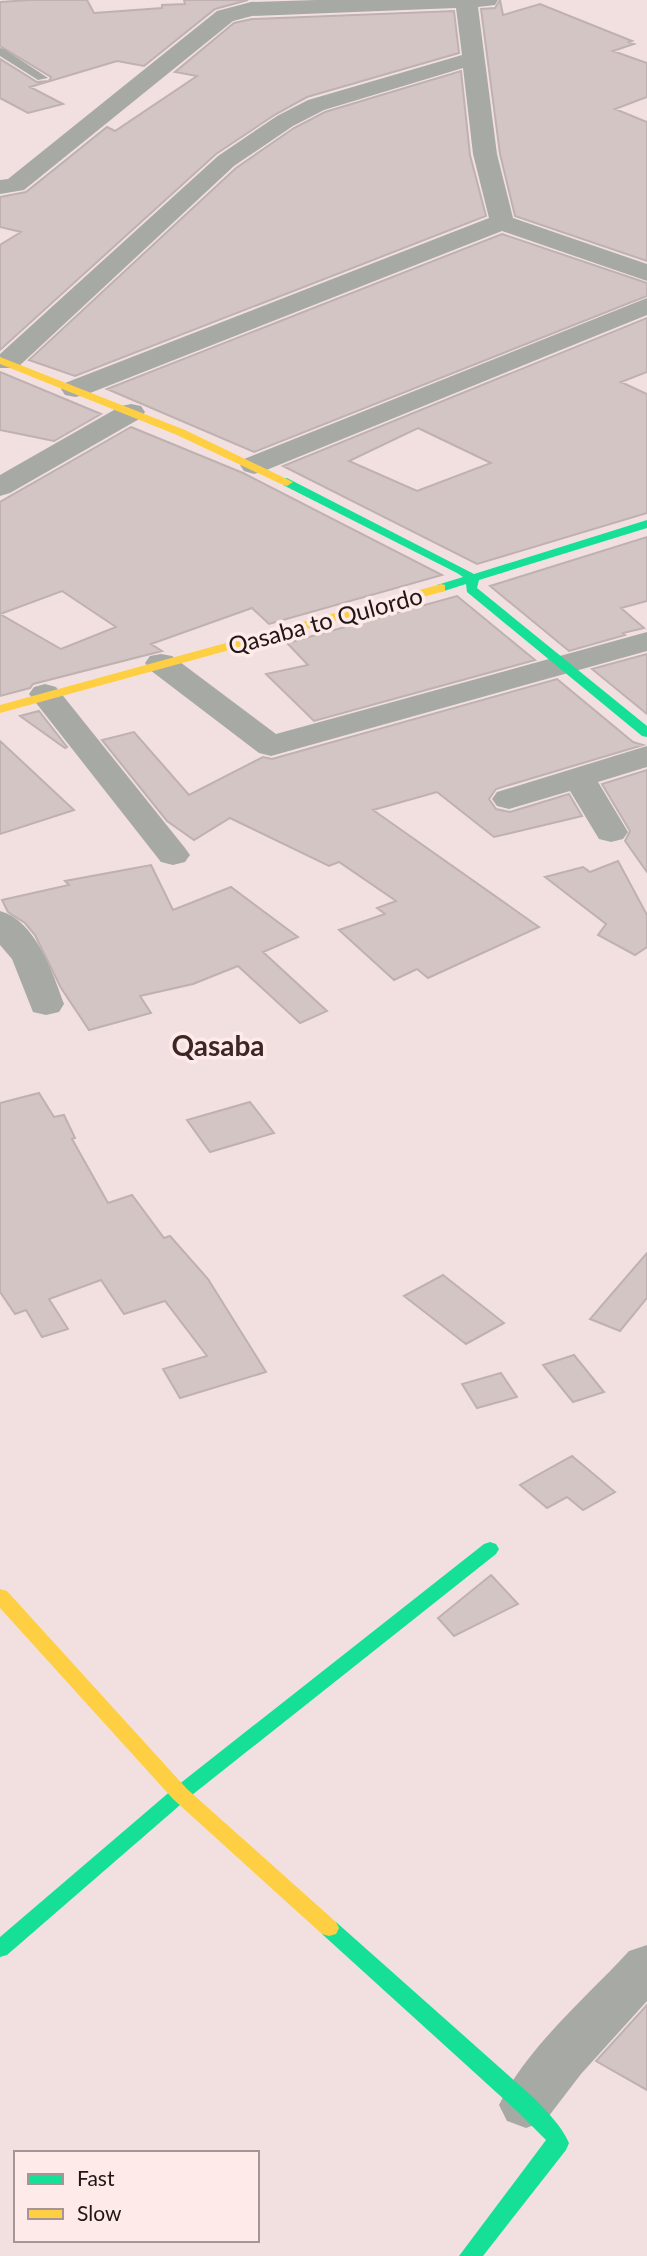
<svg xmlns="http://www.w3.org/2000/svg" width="647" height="2256" viewBox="0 0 647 2256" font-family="Lato,sans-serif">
  <rect width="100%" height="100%" fill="#f2e0e0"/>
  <!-- building -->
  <path fill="#d3c5c4" stroke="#bfb1b1" stroke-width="2" fill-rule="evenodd" d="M 30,0 L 87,0 L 94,13 L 162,8 L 162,5 L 185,4 L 184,0 L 248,0 L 215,9 L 144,66 L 117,61 L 30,87 L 63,104 L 28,113 L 0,98 L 0,59 L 37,82 L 49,81 L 51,77 L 0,46 L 0,2 Z
    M 500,0 L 503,15 L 540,4 L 632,41 L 629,42 L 634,44 L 613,51 L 647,63 L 647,97 L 615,109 L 647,122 L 647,261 L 515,216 L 500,154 L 481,9 L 495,8 Z
    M 454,11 L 459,53 L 307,97 L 276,114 L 216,154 L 0,350 L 0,245 L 21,232 L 0,227 L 0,197 L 26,192 L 107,127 L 115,131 L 197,76 L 175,72 L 234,23 L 252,19 Z
    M 461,71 L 470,155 L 486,216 L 75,376 L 29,360 L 236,168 L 294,128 L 325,112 Z
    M 502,234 L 647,283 L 647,296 L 254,452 L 107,389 Z
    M 647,318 L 647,372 L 621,382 L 647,394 L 647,513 L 477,564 L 283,466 ZM 418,428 L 491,463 L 417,491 L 349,461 Z
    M 0,372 L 101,414 L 54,441 L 0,430 Z
    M 131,427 L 243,473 L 442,575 L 269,624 L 252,608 L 151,644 L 162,651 L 33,684 L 30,688 L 0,696 L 0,502 ZM 62,591 L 116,627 L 61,649 L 0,614 Z
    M 647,537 L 647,601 L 621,608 L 644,628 L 623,633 L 625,635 L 569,651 L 490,586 Z
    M 457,596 L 535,660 L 314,721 L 266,674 L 308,665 L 287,643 Z
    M 647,654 L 647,714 L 592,669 Z
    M 557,679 L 633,742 L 643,745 L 496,789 L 489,799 L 496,809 L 510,812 L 569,794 L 582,816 L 494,837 L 437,792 L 373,810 L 539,927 L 428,978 L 417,969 L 394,980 L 339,930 L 385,914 L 377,908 L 396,901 L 339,862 L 329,866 L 230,818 L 194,840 L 167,821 L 102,740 L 134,732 L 189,795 L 263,757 L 272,759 Z
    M 39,711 L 67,747 L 65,748 L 20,716 Z
    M 0,741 L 74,810 L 0,834 Z
    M 647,770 L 647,872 L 625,841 L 630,831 L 602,784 Z
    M 618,861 L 647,915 L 647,947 L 635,955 L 598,935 L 606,924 L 545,877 L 583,867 L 590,872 Z
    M 151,865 L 173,910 L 231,887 L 298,937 L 263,952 L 327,1011 L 300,1023 L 238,966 L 193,984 L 140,996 L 151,1013 L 89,1030 L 61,988 L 35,935 L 25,923 L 8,912 L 2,900 L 69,885 L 65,881 Z
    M 39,1093 L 54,1117 L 64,1115 L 75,1138 L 72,1139 L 108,1203 L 132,1195 L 164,1238 L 170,1236 L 208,1279 L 266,1372 L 180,1398 L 163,1369 L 207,1356 L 165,1301 L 124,1314 L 101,1280 L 49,1299 L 68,1329 L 42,1337 L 26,1310 L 15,1314 L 0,1292 L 0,1103 Z
    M 250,1102 L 274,1133 L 210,1152 L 187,1120 Z
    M 647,1253 L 647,1298 L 620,1331 L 590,1319 Z
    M 443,1275 L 504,1323 L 466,1344 L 404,1296 Z
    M 574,1355 L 604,1392 L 573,1402 L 543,1365 Z
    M 501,1373 L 517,1397 L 477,1408 L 462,1384 Z
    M 572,1456 L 615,1492 L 583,1510 L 567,1497 L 547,1508 L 520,1485 Z
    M 491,1575 L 518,1604 L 454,1636 L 438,1618 Z
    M 647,2005 L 647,2090 L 596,2061 Z"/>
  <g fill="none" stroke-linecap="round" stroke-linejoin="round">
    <!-- lane -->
    <path fill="#a7a9a5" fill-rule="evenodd" d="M 0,48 L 4,49 L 48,78 L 38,80 L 0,56 Z"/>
    <!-- street -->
    <path fill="#a7a9a5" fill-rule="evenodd" d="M 316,0 L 498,0 L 495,5 L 478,7 L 497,154 L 513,218 L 647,264 L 647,281 L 502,231 L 85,395 L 75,397 L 65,395 L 61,389 L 65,383 L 489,218 L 473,154 L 463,68 L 324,110 L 293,126 L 234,166 L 17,368 L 0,368 L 0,354 L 218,156 L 277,116 L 308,100 L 462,55 L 456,8 L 252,16 L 233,21 L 24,190 L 0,194 L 0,180 L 8,179 L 217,11 L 251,2 Z
      M 647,298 L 647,315 L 264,471 L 254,474 L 244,471 L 240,465 L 244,459 Z
      M 131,404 L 141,406 L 145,412 L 141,418 L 10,493 L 0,496 L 0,475 L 121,406 Z
      M 647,632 L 647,651 L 271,756 L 259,753 L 150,670 L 145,663 L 150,656 L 161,654 L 172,656 L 276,734 Z
      M 45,684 L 56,687 L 185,848 L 190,855 L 185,862 L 173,865 L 161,862 L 29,694 L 34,687 Z
      M 647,746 L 647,767 L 598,782 L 628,832 L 623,839 L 611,842 L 599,839 L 570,791 L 509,809 L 497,806 L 492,799 L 497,792 Z
      M 0,911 C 35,920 53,973 64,1004 L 59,1012 L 46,1015 L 33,1012 L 12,959 L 0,945 Z
      M 647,1945 L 647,2001 L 581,2074 L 545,2121 L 526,2128 L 507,2121 L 499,2105 C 528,2046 585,1999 629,1951 Z"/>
    <!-- fast -->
    <path fill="#16e098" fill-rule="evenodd" d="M 287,478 L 474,574 L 647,520 L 647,528 L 479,580 L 477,588 L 647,726 L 647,737 L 642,736 L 467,592 L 466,584 L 441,592 L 437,591 L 437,585 L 463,577 L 457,573 L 283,485 L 283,479 Z
      M 490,1542 L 496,1544 L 499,1549 L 496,1554 L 187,1799 L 7,1955 L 0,1957 L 0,1937 L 173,1789 L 484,1544 Z
      M 329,1920 L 336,1922 L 534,2098 C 548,2113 561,2125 569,2143 L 566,2150 L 483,2256 L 459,2256 L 546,2140 L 518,2112 L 322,1934 L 319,1928 L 322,1922 Z"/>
    <!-- slow -->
    <path fill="#ffcf43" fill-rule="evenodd" d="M 0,357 L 185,430 L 293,482 L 287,486 L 283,485 L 177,435 L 0,364 Z
      M 441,584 L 445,585 L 445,591 L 0,713 L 0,705 Z
      M 0,1589 L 7,1591 L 187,1789 L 336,1922 L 339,1928 L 336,1934 L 329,1936 L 322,1934 L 173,1799 L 0,1608 Z"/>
  </g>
  <g text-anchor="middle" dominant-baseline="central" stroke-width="7" stroke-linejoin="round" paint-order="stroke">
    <!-- street labels -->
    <g font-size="24" fill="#211515" stroke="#feeae9">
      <text transform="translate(325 620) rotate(-15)">Qasaba to Qulordo</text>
    </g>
    <!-- quarter labels -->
    <g font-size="28" font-weight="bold" fill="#3e2626" stroke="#feeae9">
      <text x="218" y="1045">Qasaba</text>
    </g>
  </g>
  <!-- legend -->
  <rect x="14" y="2151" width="245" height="91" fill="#feeae9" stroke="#a69594" stroke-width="2"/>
  <rect x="28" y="2174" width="35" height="10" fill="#16e098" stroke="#a69594" stroke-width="2"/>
  <text x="77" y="2186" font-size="21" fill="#211515">Fast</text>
  <rect x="28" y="2209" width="35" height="10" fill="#ffcf43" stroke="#a69594" stroke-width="2"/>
  <text x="77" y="2221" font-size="21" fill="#211515">Slow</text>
</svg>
